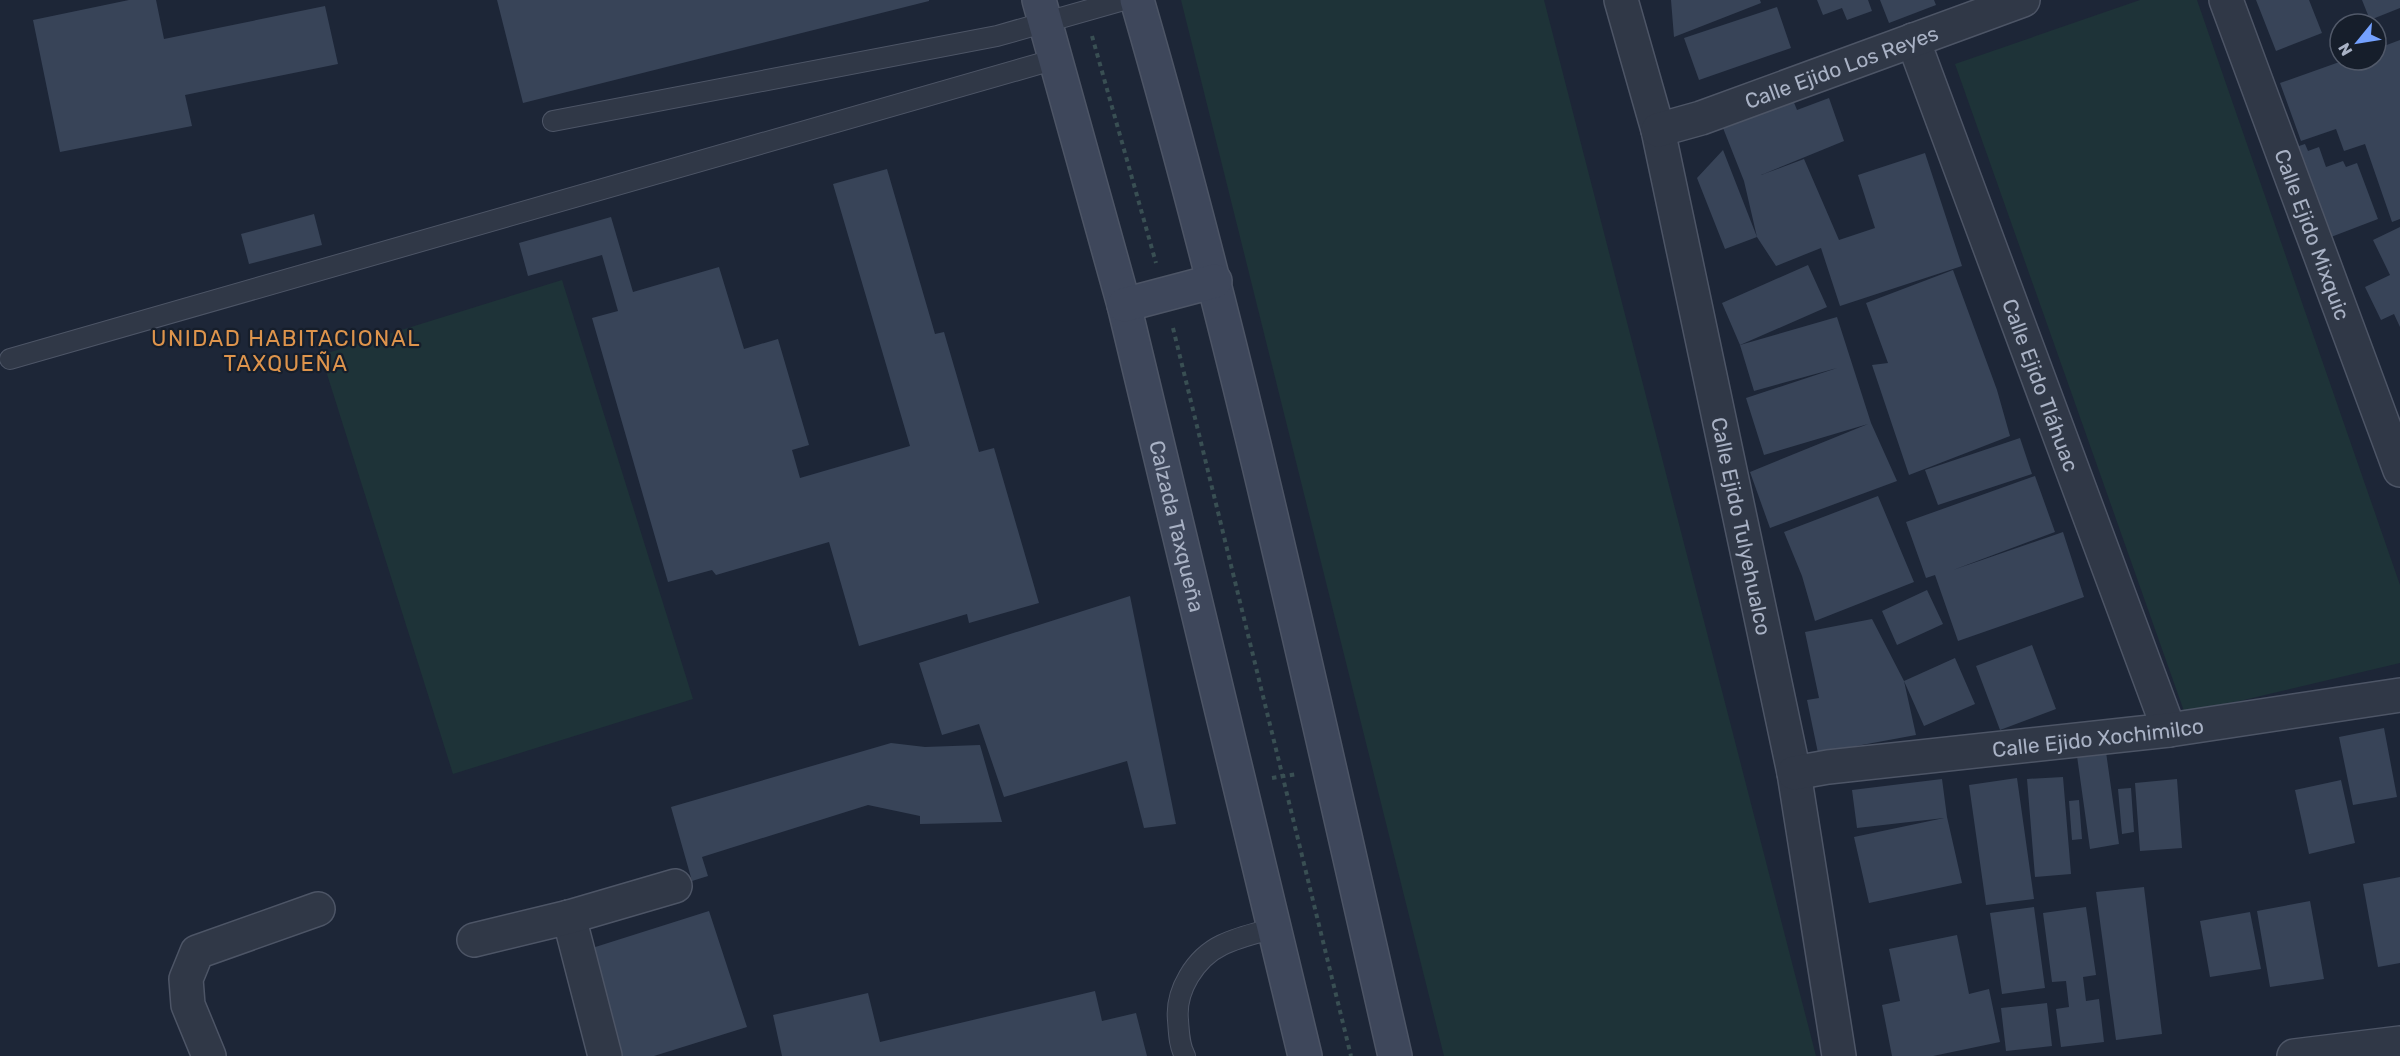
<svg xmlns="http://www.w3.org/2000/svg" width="2400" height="1056" viewBox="0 0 2400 1056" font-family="Rubik,sans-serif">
  <rect width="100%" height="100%" fill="#1d2637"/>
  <!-- green -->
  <path fill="#1e3338" d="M 1181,0 L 1544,0 L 1816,1056 L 1444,1056 Z
    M 2140,0 L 2197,0 L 2400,585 L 2400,663 L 2185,714 L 1955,64 Z
    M 562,280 L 693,699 L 453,774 L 321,355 Z"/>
  <!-- building -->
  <path fill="#384458" d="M 129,0 L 156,0 L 164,39 L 325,6 L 338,64 L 185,95 L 192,126 L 60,152 L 33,20 Z
    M 497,0 L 929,0 L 929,1 L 523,103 Z
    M 1671,0 L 1760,0 L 1761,3 L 1674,37 Z
    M 1817,0 L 1868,0 L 1872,11 L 1847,20 L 1842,8 L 1823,15 Z
    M 1880,0 L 1934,0 L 1936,5 L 1889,23 Z
    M 2256,0 L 2309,0 L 2322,33 L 2276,51 Z
    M 2362,0 L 2400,0 L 2400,8 L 2370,20 Z
    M 1777,7 L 1791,48 L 1699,80 L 1684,38 Z
    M 2400,40 L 2400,219 L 2392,222 L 2365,144 L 2344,151 L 2336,129 L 2301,141 L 2280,83 L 2345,60 L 2376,60 L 2376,49 Z
    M 1829,98 L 1844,141 L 1761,175 L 1804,159 L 1839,240 L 1875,228 L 1858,175 L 1925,153 L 1962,266 L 1840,306 L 1821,248 L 1776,266 L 1757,237 L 1744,181 L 1723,128 L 1793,100 L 1797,110 Z
    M 2305,144 L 2308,151 L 2319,147 L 2326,167 L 2343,161 L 2346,167 L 2357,163 L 2378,219 L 2331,237 L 2296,147 Z
    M 1723,150 L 1757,237 L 1725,249 L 1697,178 Z
    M 887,169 L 935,334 L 944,332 L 979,452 L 994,448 L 1039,603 L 969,623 L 967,614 L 859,646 L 829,542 L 716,575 L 712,570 L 668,582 L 592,318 L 618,311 L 602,255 L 528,276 L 519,243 L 611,217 L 633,292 L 719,267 L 744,349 L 778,339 L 809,445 L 792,450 L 800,478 L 910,446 L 833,184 Z
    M 314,214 L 322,245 L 249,264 L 241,234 Z
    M 2400,227 L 2400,327 L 2394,314 L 2381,320 L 2365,287 L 2390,275 L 2373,240 Z
    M 1808,265 L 1827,307 L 1740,345 L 1722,303 Z
    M 1953,270 L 1997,390 L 2010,436 L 1909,475 L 1872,365 L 1888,363 L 1866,303 Z
    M 1837,317 L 1871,423 L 1897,481 L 1770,528 L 1750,472 L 1868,424 L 1764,455 L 1746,398 L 1837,368 L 1754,391 L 1740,345 Z
    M 2020,438 L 2032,474 L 1938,505 L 1925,470 Z
    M 2035,476 L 2055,532 L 1953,570 L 2063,532 L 2084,597 L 1958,641 L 1935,575 L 1926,578 L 1906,522 Z
    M 1878,496 L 1914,582 L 1815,621 L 1802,576 L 1784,532 Z
    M 1927,590 L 1943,624 L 1897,645 L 1882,611 Z
    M 1130,596 L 1176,824 L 1144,828 L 1127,761 L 1004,797 L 979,724 L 942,735 L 919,663 Z
    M 1872,619 L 1904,681 L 1916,735 L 1818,753 L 1807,700 L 1819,698 L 1805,632 Z
    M 2032,645 L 2056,709 L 2000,730 L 1976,666 Z
    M 1955,658 L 1975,704 L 1924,726 L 1904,681 Z
    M 2384,728 L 2397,797 L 2353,805 L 2339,737 Z
    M 891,743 L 925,747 L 980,745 L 1002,822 L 920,824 L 920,816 L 868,805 L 702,857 L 708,876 L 692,881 L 671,807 Z
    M 2106,752 L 2119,844 L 2090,849 L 2077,756 Z
    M 2063,777 L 2071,874 L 2035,877 L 2027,779 Z
    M 2017,778 L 2034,899 L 1986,905 L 1969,785 Z
    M 1942,779 L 1947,817 L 1962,883 L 1869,903 L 1854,837 L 1944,818 L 1857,828 L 1852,790 Z
    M 2177,779 L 2182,848 L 2140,851 L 2135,783 Z
    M 2341,780 L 2355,843 L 2309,854 L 2295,790 Z
    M 2131,788 L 2134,832 L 2122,834 L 2118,789 Z
    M 2079,800 L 2082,839 L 2072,840 L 2069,801 Z
    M 2400,877 L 2400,963 L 2378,967 L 2363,884 Z
    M 2144,887 L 2162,1034 L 2116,1040 L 2096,892 Z
    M 2310,901 L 2324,979 L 2270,987 L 2257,911 Z
    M 2034,907 L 2045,988 L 2002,994 L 1990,913 Z
    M 2086,907 L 2096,975 L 2083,977 L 2086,1001 L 2099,999 L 2104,1042 L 2061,1047 L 2056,1009 L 2069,1007 L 2066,981 L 2052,982 L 2043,913 Z
    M 709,911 L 747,1027 L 654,1056 L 623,1056 L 589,949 Z
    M 2250,912 L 2261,969 L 2210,977 L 2200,921 Z
    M 1957,935 L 1969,994 L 1989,989 L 2000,1042 L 1933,1056 L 1892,1056 L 1882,1005 L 1900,1001 L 1889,949 Z
    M 1095,991 L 1102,1021 L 1136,1013 L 1147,1056 L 782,1056 L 773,1015 L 868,993 L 880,1042 Z
    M 2047,1003 L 2052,1046 L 2006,1051 L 2001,1008 Z"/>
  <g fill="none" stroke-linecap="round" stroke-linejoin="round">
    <defs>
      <path id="service" d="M 553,121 L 997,36 L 1124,0
        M 10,359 L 1056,59
        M 1185,1056 C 1179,1045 1179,1033 1178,1020 C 1175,991 1195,958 1222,945 C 1238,937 1257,933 1275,928"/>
      <g id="minor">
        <path id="s1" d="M 1621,0 L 1658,130 L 1794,773 L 1839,1056"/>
        <path id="s2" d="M 2226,0 L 2400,470"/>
        <path id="s3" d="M 1913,40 L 2169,730"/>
        <path id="s4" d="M 1658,130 L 1701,118 L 2023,0"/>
        <path id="s5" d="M 1794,773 L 1828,767 L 2169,730 L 2400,695"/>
        <path d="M 569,917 L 605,1056"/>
        <path d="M 474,940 L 569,917 L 675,886"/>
        <path d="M 209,1056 L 188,1005 L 186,979 L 197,952 L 318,909"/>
      </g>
      <path id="tertiary" d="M 2294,1056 L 2400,1043"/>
      <g id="secondary">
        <path id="s6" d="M 1039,0 L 1124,305 L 1305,1056"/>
        <path d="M 1137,0 C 1238,348 1314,703 1395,1056"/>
        <path d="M 1124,305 L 1215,281"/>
      </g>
    </defs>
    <!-- service casing -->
    <use href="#service" stroke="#4d5566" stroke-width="22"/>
    <!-- minor casing -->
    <use href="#minor" stroke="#4d5566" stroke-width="36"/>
    <!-- tertiary casing -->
    <use href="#tertiary" stroke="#4d5566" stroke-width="36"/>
    <!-- secondary casing -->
    <use href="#secondary" stroke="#4d5566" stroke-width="36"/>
    <!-- path -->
    <path stroke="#394f53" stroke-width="4" stroke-dasharray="4.5 4.5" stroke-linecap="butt" d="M 1092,36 L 1156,263
      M 1173,328 L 1351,1056
      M 1272,778 L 1297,774"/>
    <!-- service -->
    <use href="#service" stroke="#303847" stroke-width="20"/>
    <!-- minor -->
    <use href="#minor" stroke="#303847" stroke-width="33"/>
    <!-- tertiary -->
    <use href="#tertiary" stroke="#303847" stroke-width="33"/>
    <!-- secondary -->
    <use href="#secondary" stroke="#3e475b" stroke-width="33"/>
  </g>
  <g text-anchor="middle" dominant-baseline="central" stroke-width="4.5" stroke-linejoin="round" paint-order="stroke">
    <!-- street labels -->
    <g font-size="21" fill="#a9b2c5" stroke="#161e2b">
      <text stroke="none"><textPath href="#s4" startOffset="194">Calle Ejido Los Reyes</textPath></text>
      <text stroke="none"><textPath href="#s2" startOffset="250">Calle Ejido Mixquic</textPath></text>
      <text stroke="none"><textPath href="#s3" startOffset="368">Calle Ejido Tláhuac</textPath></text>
      <text stroke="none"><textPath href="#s1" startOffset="540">Calle Ejido Tulyehualco</textPath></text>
      <text stroke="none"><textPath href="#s6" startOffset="544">Calzada Taxqueña</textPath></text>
      <text stroke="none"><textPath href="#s5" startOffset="306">Calle Ejido Xochimilco</textPath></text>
    </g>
    <!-- neighbourhood labels -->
    <g font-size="22" letter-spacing="1.5" fill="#de944c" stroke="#161e2b">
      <text x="286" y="338">UNIDAD HABITACIONAL<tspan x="286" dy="25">TAXQUEÑA</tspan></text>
    </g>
  </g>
  <!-- north arrow -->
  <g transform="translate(2358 42) rotate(240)"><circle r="28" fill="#161e2b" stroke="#515969" stroke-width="1.5"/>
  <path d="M0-4.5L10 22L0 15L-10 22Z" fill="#74a1ff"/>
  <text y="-9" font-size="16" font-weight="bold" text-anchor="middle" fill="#a9b2c5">N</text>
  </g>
</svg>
